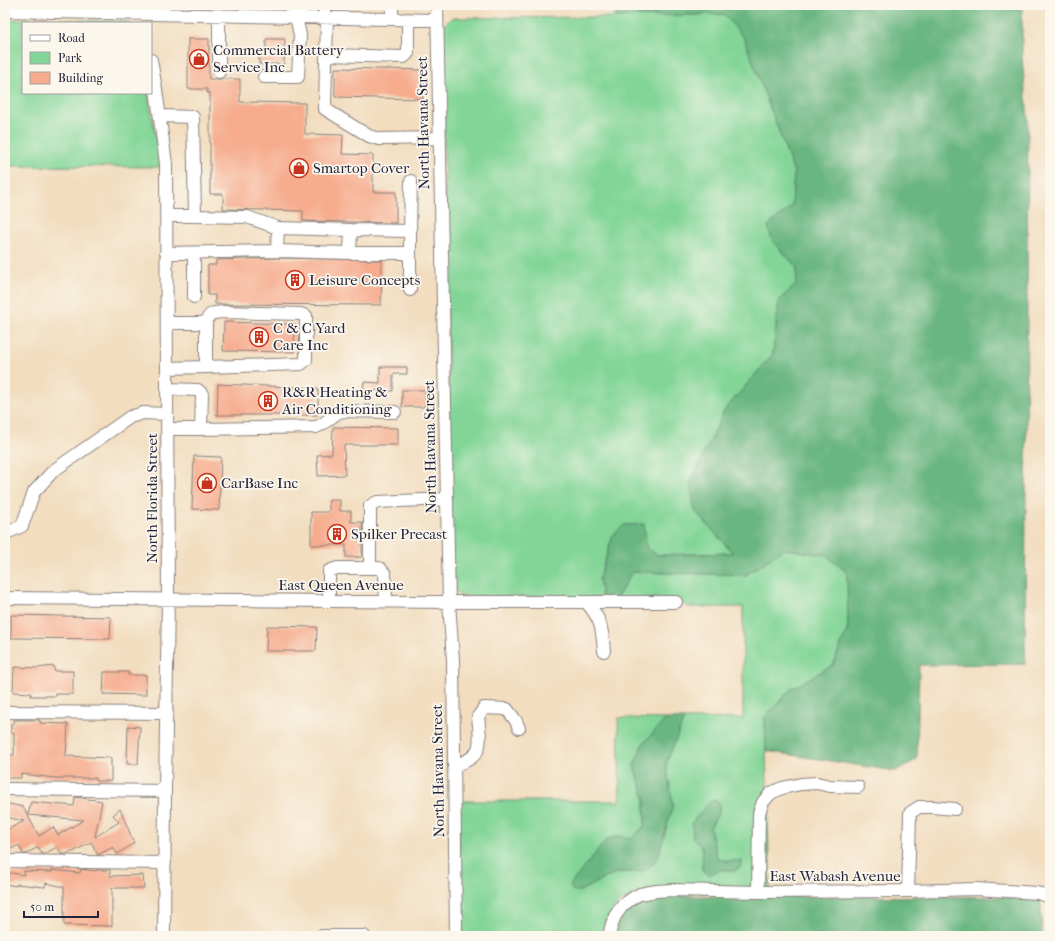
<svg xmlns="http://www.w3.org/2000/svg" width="1055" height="941" viewBox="0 0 1055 941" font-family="'IM FELL French Canon',serif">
  <rect width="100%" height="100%" fill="#fbf7ec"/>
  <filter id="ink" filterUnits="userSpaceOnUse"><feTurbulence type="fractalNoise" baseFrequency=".025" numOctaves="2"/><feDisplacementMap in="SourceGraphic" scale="8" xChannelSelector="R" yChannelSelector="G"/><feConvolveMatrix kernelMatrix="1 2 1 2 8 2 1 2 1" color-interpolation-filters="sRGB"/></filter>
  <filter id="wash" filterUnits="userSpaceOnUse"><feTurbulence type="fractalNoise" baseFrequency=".012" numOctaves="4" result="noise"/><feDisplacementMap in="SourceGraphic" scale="16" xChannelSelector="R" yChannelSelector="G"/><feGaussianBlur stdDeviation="0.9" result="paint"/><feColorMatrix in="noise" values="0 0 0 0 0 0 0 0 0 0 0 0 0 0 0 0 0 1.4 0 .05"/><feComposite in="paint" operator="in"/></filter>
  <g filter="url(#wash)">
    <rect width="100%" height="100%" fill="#f2ddbf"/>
    <!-- green -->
    <path fill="#82d597" stroke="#527c69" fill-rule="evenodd" d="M 724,14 L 745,38 L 794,172 L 792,206 L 772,241 L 797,267 L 796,285 L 779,300 L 773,354 L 724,411 L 695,511 L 733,553 L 658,555 L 613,535 L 599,579 L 602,598 L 461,596 L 457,593 L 452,583 L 442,27 L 451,18 L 615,17 Z
      M 5,19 L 126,21 L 133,23 L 23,23 L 23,93 L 148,93 L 161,167 L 5,166 Z
      M 784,548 L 825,555 L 847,572 L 848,628 L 833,665 L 791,689 L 765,717 L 770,887 L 621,900 L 607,918 L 602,936 L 579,936 L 564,930 L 546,933 L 545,936 L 459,936 L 459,801 L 620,801 L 618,718 L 666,719 L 642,745 L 634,766 L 645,798 L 645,825 L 632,839 L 620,836 L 580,891 L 615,873 L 645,871 L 673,805 L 666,764 L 684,719 L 743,718 L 743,607 L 688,607 L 677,599 L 616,599 L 632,572 L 746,575 ZM 715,800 L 719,812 L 710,828 L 717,857 L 726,861 L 742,861 L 735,871 L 723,869 L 702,870 L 703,849 Z"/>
    <!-- forest -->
    <path fill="#69b680" stroke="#466c5e" d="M 615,5 L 1022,5 L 1022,59 L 1028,119 L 1025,664 L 919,665 L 917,759 L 896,771 L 766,751 L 765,717 L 791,689 L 833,665 L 848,628 L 847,572 L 825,555 L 784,549 L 746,575 L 632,572 L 616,599 L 602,598 L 599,579 L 613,535 L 624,525 L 644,524 L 647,549 L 658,555 L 733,553 L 695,511 L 690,484 L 724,411 L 773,354 L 779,300 L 796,285 L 797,267 L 772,241 L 768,226 L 792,206 L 794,172 L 744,38 L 724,14 L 615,17 Z
      M 666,719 L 684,719 L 666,764 L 673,805 L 658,858 L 645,871 L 615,873 L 580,891 L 573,891 L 570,885 L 607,839 L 620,836 L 632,839 L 645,825 L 645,798 L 634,766 L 642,745 Z
      M 715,800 L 720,803 L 719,812 L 710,828 L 717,857 L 726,861 L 742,861 L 742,865 L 735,871 L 723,869 L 708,875 L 702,870 L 703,849 L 693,838 L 692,822 L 711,801 Z
      M 650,896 L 1000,897 L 1041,901 L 1042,936 L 619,936 L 615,932 L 621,916 L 632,903 Z
      M 564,930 L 579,936 L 545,936 L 546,933 Z"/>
    <g id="blocks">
      <!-- building -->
      <path fill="#f6ac8d" d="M 188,39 L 209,39 L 209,79 L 240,79 L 240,102 L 305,103 L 305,134 L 343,135 L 342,154 L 373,155 L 373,192 L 396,192 L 396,223 L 303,221 L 303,211 L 223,209 L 223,194 L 210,194 L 210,93 L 207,93 L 207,89 L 188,89 Z
        M 266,39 L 285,39 L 284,64 L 259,64 L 259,55 L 266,55 Z
        M 335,68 L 424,70 L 423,99 L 335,97 Z
        M 277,258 L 382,260 L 381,305 L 215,304 L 215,295 L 208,295 L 208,265 L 216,265 L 216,260 Z
        M 224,322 L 295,324 L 294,352 L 223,351 Z
        M 380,367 L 407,367 L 407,374 L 393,374 L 393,391 L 363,390 L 364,382 L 380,383 Z
        M 218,384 L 318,388 L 318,415 L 217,415 Z
        M 402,390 L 425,390 L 425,407 L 402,407 Z
        M 333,427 L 398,428 L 398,445 L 344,445 L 345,475 L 318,476 L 317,455 L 332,454 Z
        M 194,456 L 221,457 L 219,510 L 192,509 Z
        M 329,500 L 340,500 L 340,511 L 351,511 L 351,522 L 362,522 L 362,557 L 346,557 L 346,545 L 311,545 L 311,512 L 329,512 Z
        M 11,615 L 111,617 L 110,639 L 11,638 Z
        M 267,626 L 317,627 L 316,651 L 266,651 Z
        M 54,666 L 54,671 L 73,671 L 73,694 L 56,694 L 56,696 L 31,696 L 31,693 L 13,692 L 14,667 L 37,668 Z
        M 104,672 L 128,672 L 128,675 L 146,675 L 146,695 L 103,694 Z
        M 14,720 L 40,720 L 40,723 L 68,724 L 66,756 L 111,758 L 111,781 L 96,781 L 96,778 L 55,778 L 21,774 L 21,778 L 5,778 L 5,755 L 14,755 L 14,733 L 11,733 L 11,724 L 14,724 Z
        M 128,726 L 140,727 L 138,764 L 127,764 Z
        M 75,797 L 102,801 L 95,837 L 119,822 L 113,815 L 120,809 L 134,843 L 117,854 L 113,847 L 98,855 L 91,842 L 73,852 L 70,852 L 66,854 L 62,854 L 57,847 L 44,854 L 42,854 L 38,847 L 26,854 L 23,854 L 19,845 L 5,852 L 5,831 L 24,821 L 5,817 L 5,803 L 23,807 L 39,836 L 53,827 L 58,835 L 84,820 L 28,815 L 31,802 L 74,806 Z
        M 81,869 L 96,871 L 96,870 L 110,870 L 110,876 L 143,875 L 144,888 L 112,888 L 112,926 L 64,925 L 64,887 L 46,883 L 45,887 L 17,884 L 16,886 L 5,884 L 5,872 L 24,875 L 24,871 L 52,872 L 51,870 L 80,873 Z"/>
    </g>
  </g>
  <g filter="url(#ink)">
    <use href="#blocks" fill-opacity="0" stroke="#8a807d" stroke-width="1"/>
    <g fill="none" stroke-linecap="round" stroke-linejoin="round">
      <defs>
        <path id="minor" d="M 323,5 L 327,17 L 325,109 L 369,136 L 379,139 L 440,138
          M 392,5 L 392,19
          M 437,5 L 449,602 L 453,660 L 456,936
          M 5,11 L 437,20
          M 219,15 L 219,72
          M 326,55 L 404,57 L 408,53 L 408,19
          M 151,60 L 156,89 L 166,164 L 168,600 L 165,791 L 164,936
          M 264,77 L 298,77 L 300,35 L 296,17 L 295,5
          M 160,116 L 193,117 L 195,216 L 166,216
          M 195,216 L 247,217 L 278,228 L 277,251 L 350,253 L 351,230 L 410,231 L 411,181
          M 278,228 L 351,230
          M 166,253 L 277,251
          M 194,253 L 194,297
          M 350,253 L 410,253
          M 410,290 L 410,231
          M 167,323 L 206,323 L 206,367 L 167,368
          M 206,323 C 209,312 213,313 224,312 L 301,314 L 306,316 L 306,360 L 301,364 L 206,367
          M 167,389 L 198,390 L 202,394 L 201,429 L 167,429
          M 201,429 L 316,427 C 327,423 331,416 341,411 L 395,412
          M 5,531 L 11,531 L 22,526 L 34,492 L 53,471 L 130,417 L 143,413 L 167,414
          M 370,568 L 370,506 L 377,502 L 447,499
          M 5,598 L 449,602 L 676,602
          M 329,601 L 329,571 L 337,568 L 380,568 L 385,574 L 386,601
          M 587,603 C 602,620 602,629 604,651
          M 5,712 L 167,713
          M 454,765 C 484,758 481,743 478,717 L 484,708 L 507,709 L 516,721 L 519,728
          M 5,789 L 165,791
          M 5,861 L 165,863
          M 908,891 L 910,813 L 919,807 L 932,807 L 955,809
          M 758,892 L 759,813 L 763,802 L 771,793 L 782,788 L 801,784 L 817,783 L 830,786 L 858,787
          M 321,936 L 364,936
          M 609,936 L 612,924 L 615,916 L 623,905 L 634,897 L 640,894 L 656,891 L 673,890 L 758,892 L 908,891 L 976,889 L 1037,893 L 1045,895 L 1050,898"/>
      </defs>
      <!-- minor casing -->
      <use href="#minor" stroke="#8a807d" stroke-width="14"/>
      <!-- minor -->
      <use href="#minor" stroke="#fff" stroke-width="12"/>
    </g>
  </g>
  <!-- icons -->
  <defs>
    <symbol id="shop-ring" viewBox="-11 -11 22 22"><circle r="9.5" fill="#fbf7ec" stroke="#c8321e" stroke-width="1.5"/><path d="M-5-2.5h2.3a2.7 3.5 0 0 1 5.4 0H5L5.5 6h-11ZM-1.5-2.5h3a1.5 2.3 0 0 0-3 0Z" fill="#c8321e"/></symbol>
    <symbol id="building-ring" viewBox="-11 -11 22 22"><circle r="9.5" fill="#fbf7ec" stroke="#c8321e" stroke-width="1.5"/><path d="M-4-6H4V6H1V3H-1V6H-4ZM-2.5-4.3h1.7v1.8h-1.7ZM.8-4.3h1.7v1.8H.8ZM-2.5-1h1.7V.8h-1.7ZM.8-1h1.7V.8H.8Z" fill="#c8321e"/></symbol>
  </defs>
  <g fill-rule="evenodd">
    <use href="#shop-ring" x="188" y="48" width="22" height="22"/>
    <use href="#shop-ring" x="288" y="157" width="22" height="22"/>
    <use href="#building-ring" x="284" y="269" width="22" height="22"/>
    <use href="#building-ring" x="248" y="326" width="22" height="22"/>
    <use href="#building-ring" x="257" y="390" width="22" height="22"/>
    <use href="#shop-ring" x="196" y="472" width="22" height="22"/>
    <use href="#building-ring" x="326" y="523" width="22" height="22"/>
  </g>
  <g text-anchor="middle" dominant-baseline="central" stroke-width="3.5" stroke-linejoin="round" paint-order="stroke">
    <!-- poi labels -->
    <g font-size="15" fill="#22223b" stroke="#fbf7ec" text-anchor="start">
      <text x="213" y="50">Commercial Battery<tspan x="213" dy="17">Service Inc</tspan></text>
      <text x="313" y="168">Smartop Cover</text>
      <text x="309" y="280">Leisure Concepts</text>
      <text x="273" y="328">C &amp; C Yard<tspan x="273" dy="17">Care Inc</tspan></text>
      <text x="282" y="392">R&amp;R Heating &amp;<tspan x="282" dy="17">Air Conditioning</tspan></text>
      <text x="221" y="483">CarBase Inc</text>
      <text x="351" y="534">Spilker Precast</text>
    </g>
    <!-- street labels -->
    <g font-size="15" fill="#22223b" stroke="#fbf7ec">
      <text transform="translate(423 123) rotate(-91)">North Havana Street</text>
      <text transform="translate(430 447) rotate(-91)">North Havana Street</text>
      <text transform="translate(152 498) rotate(-90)">North Florida Street</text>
      <text x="341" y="585">East Queen Avenue</text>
      <text transform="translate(438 771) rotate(-91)">North Havana Street</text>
      <text x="835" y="876">East Wabash Avenue</text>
    </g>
  </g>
  <!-- margin -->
  <rect width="1055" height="941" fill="none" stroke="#fbf7ec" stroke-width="20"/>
  <!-- legend -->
  <rect x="22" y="22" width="130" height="72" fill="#fbf7ec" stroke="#a4a2a5"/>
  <rect x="30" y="35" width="20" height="6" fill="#ffffff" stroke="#a4a2a5"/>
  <text x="58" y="42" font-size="12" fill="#22223b">Road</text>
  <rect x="30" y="52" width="20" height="12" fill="#82d597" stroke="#a4a2a5"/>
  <text x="58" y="62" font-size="12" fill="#22223b">Park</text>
  <rect x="30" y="72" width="20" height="12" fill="#f6ac8d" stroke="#a4a2a5"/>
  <text x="58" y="82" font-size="12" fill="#22223b">Building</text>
  <!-- scale -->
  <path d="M24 911v6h74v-6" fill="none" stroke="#22223b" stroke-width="2"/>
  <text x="30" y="911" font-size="12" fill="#22223b" stroke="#fbf7ec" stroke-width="3" paint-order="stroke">50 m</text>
</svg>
